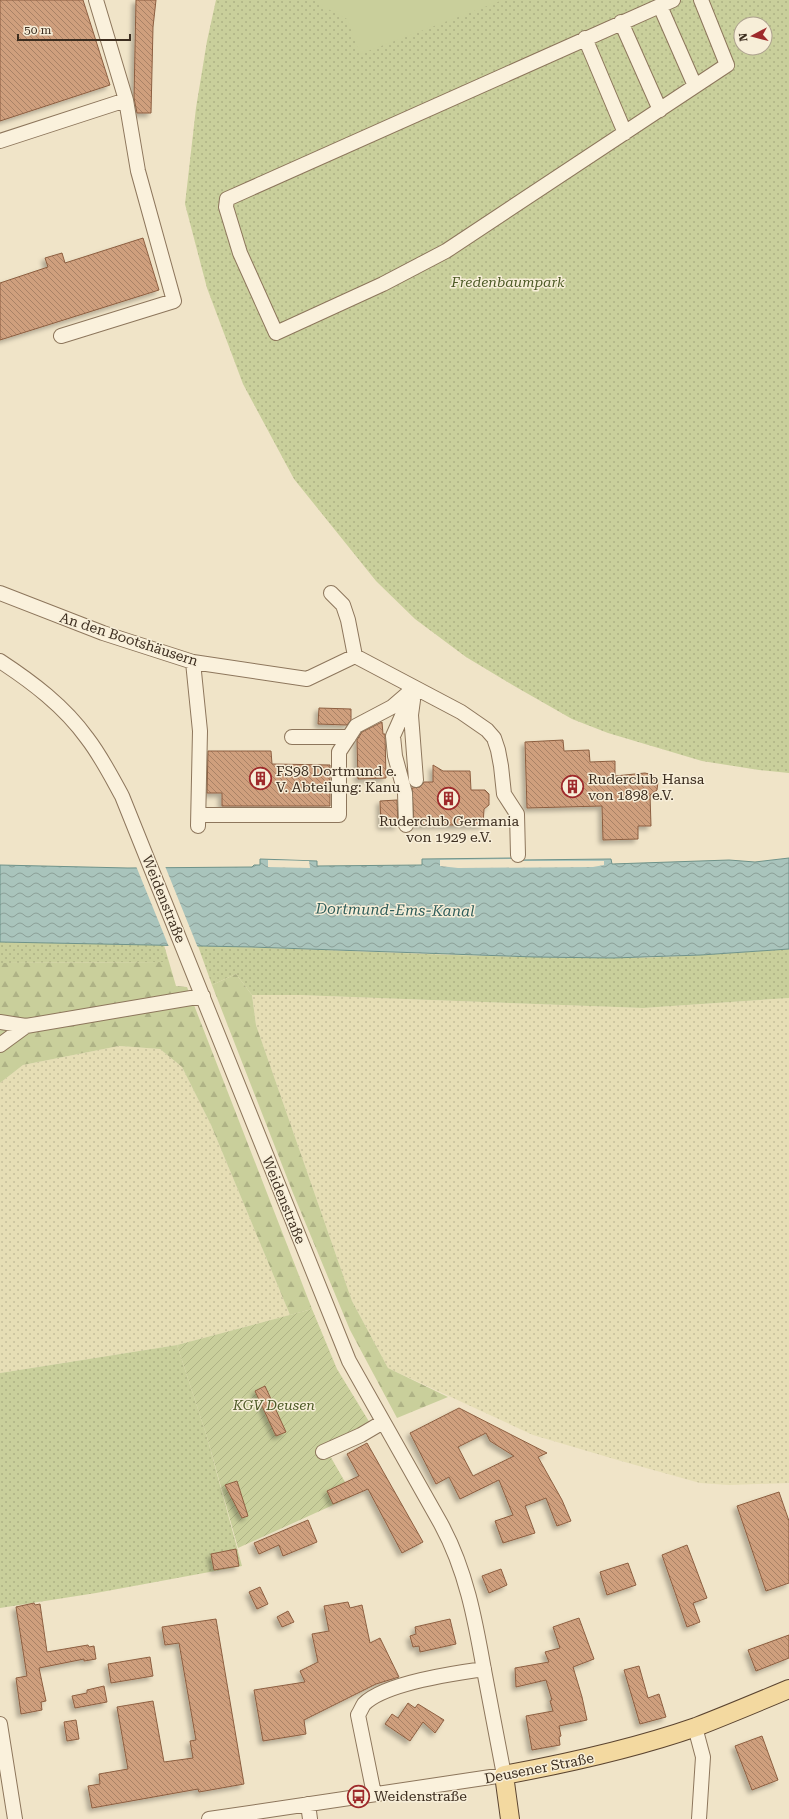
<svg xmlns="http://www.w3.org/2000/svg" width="789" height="1819" viewBox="0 0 789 1819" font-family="'Roboto Serif',serif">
  <defs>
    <pattern id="farmland-dots" width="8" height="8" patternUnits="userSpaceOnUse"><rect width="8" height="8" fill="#e6deb5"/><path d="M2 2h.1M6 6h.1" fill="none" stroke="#c6bf9b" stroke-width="1.8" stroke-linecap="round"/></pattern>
    <pattern id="grass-dots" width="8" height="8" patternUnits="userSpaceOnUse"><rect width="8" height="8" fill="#c9cf9b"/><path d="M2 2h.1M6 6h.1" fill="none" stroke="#aeb285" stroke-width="1.8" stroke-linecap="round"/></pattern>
    <pattern id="forest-firs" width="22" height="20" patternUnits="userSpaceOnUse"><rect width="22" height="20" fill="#c9cf9b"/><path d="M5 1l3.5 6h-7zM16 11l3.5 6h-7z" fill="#aeb285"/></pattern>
    <pattern id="garden-furrows" width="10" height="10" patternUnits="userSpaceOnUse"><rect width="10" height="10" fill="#c9cf9b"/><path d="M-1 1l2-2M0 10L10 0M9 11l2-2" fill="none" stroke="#aeb285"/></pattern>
    <pattern id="water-waves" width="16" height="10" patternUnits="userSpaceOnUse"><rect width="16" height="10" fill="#a9c4bc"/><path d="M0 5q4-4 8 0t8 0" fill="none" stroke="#8ba098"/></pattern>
    <pattern id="building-back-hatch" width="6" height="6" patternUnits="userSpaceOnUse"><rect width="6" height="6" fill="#cf9f7d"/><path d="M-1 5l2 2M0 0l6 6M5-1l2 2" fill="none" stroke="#a98266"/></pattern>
    <filter id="shadow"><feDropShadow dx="-3.5" dy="3.5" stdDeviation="2" flood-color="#0004"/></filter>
  </defs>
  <rect width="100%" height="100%" fill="#f0e4c8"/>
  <!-- farmland -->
  <path fill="url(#farmland-dots)" d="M 252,995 L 299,995 L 643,1008 L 789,998 L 789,1483 L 729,1485 L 700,1483 L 621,1461 L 533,1435 L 388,1368 L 352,1301 L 256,1025 Z
    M 119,1046 L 160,1049 L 182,1067 L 211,1125 L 290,1315 L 177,1345 L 0,1373 L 0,1083 L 23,1065 Z"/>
  <!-- grass -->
  <path fill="url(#grass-dots)" fill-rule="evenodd" d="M 216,0 L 789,0 L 789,773 L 759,770 L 702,761 L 608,733 L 572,719 L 516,687 L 466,657 L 415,619 L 376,581 L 294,479 L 243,384 L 207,288 L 185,204 L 196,108 L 207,41 ZM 741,24 L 765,24 L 765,48 L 741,48 Z
    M 0,942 L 164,945 L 169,962 L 0,963 Z
    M 198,946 C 336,949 473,958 611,958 C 670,958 730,953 789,949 L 789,998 L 643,1008 L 299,995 L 252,995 L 236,974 L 212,985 Z
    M 177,1345 L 207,1437 L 242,1566 L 96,1593 L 0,1608 L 0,1373 Z"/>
  <!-- forest -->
  <path fill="url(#forest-firs)" d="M 169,962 L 176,986 L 187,987 L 312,1309 L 290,1315 L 211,1125 L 182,1067 L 160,1049 L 119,1046 L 23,1065 L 0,1083 L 0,963 Z
    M 236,974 L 252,995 L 256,1025 L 352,1301 L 388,1368 L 448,1397 L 397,1418 L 350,1330 L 293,1193 L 212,985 Z"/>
  <!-- garden -->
  <path fill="url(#garden-furrows)" d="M 312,1309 L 337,1369 L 376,1433 L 329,1454 L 353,1496 L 238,1548 L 207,1437 L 177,1345 Z"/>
  <!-- pitch -->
  <path fill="#c9cf9b" d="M 317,0 L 503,0 L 360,54 L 347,19 L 324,7 Z"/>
  <!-- water -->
  <path fill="url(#water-waves)" stroke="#6f938a" d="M 513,858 L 520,860 L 611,859 L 612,864 L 729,860 L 755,862 L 789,858 L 789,949 L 701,955 L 613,958 L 534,957 L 251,947 L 0,942 L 0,865 L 128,868 L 252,867 L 254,865 L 260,865 L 260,859 L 317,861 L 317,866 L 422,865 L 422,859 Z"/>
  <!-- pier -->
  <path fill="#f0e4c8" d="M 512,859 L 519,861 L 604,861 L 604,865 L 593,867 L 458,868 L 440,866 L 440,860 Z
    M 268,860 L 309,861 L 310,868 L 268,867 Z
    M 136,866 L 165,866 L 198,948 L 169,947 Z"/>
  <!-- building -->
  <path fill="url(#building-back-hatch)" stroke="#8d5f41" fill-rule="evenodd" filter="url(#shadow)" d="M 0,0 L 83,0 L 110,85 L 0,121 Z
    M 136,0 L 156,0 L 153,27 L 151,113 L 137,113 L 134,98 Z
    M 143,238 L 159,290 L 0,340 L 0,283 L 48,267 L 45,258 L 62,253 L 65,263 Z
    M 319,708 L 351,709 L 351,720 L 347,725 L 318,724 Z
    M 382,722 L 383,734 L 385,734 L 386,778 L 358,779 L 357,740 L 362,732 Z
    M 563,740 L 564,751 L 589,750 L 590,762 L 615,761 L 615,776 L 645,773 L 653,775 L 658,782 L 657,790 L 650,795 L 651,826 L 638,826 L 638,839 L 603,840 L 602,806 L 527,808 L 525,742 Z
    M 208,751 L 271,751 L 272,764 L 330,765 L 330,806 L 222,806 L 222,793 L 207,793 Z
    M 433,765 L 443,771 L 470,771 L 471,790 L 485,790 L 489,794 L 489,805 L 484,809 L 483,825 L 414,825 L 412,788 L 420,787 L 424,782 L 433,782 Z
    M 397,800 L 398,826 L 381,826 L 380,801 Z
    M 265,1386 L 286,1432 L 276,1436 L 255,1391 Z
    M 459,1408 L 547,1453 L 538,1457 L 562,1500 L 571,1521 L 557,1526 L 546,1498 L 525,1506 L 535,1533 L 503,1543 L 495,1521 L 513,1515 L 499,1480 L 460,1499 L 449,1477 L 436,1484 L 410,1433 ZM 486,1433 L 490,1441 L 514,1456 L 473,1476 L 458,1447 Z
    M 367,1443 L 423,1542 L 402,1553 L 368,1489 L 333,1504 L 327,1491 L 359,1476 L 347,1454 Z
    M 237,1481 L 248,1516 L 242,1518 L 225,1485 Z
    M 779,1492 L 789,1521 L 789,1583 L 766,1591 L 737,1506 Z
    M 308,1520 L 317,1542 L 283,1556 L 279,1545 L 259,1554 L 254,1543 Z
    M 687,1545 L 707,1598 L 693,1603 L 700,1622 L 687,1627 L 662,1555 Z
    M 236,1549 L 239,1566 L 214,1570 L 211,1554 Z
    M 628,1563 L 636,1585 L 607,1595 L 600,1572 Z
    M 501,1569 L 507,1585 L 489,1593 L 482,1576 Z
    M 260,1587 L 268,1604 L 257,1609 L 249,1592 Z
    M 348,1602 L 350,1608 L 362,1605 L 370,1643 L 380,1638 L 399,1677 L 376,1684 L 304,1720 L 306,1734 L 263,1741 L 254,1690 L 305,1682 L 300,1671 L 318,1662 L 312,1634 L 329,1631 L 324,1606 Z
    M 34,1603 L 35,1605 L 40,1604 L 47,1652 L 88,1645 L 89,1647 L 94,1646 L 96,1659 L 84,1661 L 84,1659 L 39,1668 L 46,1701 L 41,1702 L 42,1710 L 21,1714 L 16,1678 L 27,1676 L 16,1607 Z
    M 288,1611 L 294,1622 L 282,1627 L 277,1617 Z
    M 579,1618 L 594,1659 L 573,1667 L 582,1697 L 587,1720 L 559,1726 L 561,1736 L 559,1737 L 560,1745 L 532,1750 L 526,1716 L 553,1711 L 550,1701 L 552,1700 L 546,1680 L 516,1687 L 515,1668 L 549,1662 L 545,1652 L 560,1648 L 553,1627 Z
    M 216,1619 L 244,1784 L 199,1792 L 198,1789 L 92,1808 L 88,1786 L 100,1784 L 99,1774 L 128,1769 L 117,1707 L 153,1701 L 164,1762 L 193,1758 L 190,1741 L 196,1740 L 179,1643 L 165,1645 L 162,1627 Z
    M 450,1619 L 456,1644 L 420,1652 L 419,1646 L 413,1647 L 410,1636 L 416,1634 L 415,1627 Z
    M 789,1635 L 789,1658 L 756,1671 L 748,1650 Z
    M 150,1657 L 153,1676 L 111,1683 L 108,1664 Z
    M 639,1666 L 648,1698 L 659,1694 L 666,1717 L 640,1724 L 624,1670 Z
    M 104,1686 L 107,1702 L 75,1708 L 72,1696 L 87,1693 L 87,1690 Z
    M 408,1703 L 415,1708 L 418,1704 L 444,1720 L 435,1733 L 423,1722 L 410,1741 L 385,1724 L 392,1714 L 398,1718 Z
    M 76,1720 L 79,1739 L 67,1741 L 64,1722 Z
    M 762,1736 L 778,1780 L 752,1790 L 735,1746 Z"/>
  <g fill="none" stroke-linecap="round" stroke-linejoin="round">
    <defs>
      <path id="minor" d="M 673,0 L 227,199 L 226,207 L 240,253 L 276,333 L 383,284 L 446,251 L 727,65 L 701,0
        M 660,6 L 695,86
        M 621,22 L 660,110
        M 585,38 L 625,133
        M 0,141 L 126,100 L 96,0
        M 61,336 L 174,301 L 138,171 L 126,100
        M 0,593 L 103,633 L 193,662 L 307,679 L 355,656 L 461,712 L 487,730 L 494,738 L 498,750 L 501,766 L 504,794 L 517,814 L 518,855
        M 331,593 L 343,605 L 348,620 L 355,656
        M 0,661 C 32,682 64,706 87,738 C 101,756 111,776 122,796 L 349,1361 L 441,1524 C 466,1570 475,1619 484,1670 C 491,1705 497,1740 504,1775 L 209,1819
        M 193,662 L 200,731 L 198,826
        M 413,700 L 411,715 L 416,780
        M 292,737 L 349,737
        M 199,815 L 339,815 L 339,752 L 356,726 L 392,707 L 414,688
        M 406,825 L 405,793 L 395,756 L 393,736 L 413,691
        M 0,1022 L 26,1026 L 203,996
        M 0,1045 L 26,1026
        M 323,1452 L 361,1435 L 383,1422
        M 0,1724 L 15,1819
        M 695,1727 L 703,1757 L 699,1819
        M 374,1794 L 358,1715 C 360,1712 362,1707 364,1704 C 385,1683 455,1673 484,1669
        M 308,1804 L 310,1819"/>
      <path id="major" d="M 510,1819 L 504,1775 C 569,1763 633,1749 696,1727 C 727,1715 758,1702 789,1689"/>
    </defs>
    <!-- minor casing -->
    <use href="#minor" stroke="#8d765c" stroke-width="16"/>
    <!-- major casing -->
    <use href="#major" stroke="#5b4430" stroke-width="20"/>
    <!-- minor -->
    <use href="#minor" stroke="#faf1dc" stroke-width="14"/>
    <!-- major -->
    <use href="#major" stroke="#f3d9a0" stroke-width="18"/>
  </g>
  <!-- icons -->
  <defs>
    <symbol id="building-ring" viewBox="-11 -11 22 22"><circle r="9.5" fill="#f7eed8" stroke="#9e2a2b" stroke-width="1.5"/><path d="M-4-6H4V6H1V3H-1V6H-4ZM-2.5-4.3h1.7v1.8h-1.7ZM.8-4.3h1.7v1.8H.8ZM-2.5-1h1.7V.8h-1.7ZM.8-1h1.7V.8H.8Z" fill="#9e2a2b"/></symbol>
    <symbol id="bus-ring" viewBox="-11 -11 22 22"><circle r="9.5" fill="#f7eed8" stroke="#9e2a2b" stroke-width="1.5"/><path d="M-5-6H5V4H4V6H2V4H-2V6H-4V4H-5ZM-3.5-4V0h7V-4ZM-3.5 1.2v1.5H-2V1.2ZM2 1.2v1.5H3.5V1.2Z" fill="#9e2a2b"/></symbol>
  </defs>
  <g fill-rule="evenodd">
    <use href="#building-ring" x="248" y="766" width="25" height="25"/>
    <use href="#building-ring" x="560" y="774" width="25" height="25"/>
    <use href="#building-ring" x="436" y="786" width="25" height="25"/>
    <use href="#bus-ring" x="346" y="1784" width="25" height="25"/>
  </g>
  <g text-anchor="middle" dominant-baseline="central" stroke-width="3" stroke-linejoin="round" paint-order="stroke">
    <!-- park labels -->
    <g font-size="14" font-style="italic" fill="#4d5a26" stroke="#f7eed8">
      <text x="508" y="282">Fredenbaumpark</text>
      <text x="274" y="1405">KGV Deusen</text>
    </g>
    <!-- street labels -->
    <g font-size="14" fill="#3d2e20" stroke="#f7eed8">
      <text transform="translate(129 639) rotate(18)">An den Bootshäusern</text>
      <text transform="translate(164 899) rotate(68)">Weidenstraße</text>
      <text transform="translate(284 1200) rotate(68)">Weidenstraße</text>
      <text transform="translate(539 1768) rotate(-11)">Deusener Straße</text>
    </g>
    <!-- poi labels -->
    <g font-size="14" fill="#3d2e20" stroke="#f7eed8" text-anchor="start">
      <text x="276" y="771">FS98 Dortmund e.<tspan x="276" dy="16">V. Abteilung: Kanu</tspan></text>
      <text x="588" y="779">Ruderclub Hansa<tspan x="588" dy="16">von 1898 e.V.</tspan></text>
      <text x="449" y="821" text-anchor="middle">Ruderclub Germania<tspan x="449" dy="16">von 1929 e.V.</tspan></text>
      <text x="374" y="1796">Weidenstraße</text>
    </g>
    <!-- water labels -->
    <g font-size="15" font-style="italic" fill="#2f5d5a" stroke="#f7eed8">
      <text transform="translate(395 910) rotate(1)">Dortmund-Ems-Kanal</text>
    </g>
  </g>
  <!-- north arrow -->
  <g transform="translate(753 36) rotate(263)"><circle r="19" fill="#f7eed8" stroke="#ada18e"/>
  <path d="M0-3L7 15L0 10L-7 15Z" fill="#9e2a2b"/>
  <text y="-6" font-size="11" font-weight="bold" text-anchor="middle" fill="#3d2e20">N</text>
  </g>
  <!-- scale -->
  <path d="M18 34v6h112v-6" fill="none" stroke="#3d2e20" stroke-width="2"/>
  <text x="24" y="34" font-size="12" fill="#3d2e20" stroke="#f7eed8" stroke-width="3" paint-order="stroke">50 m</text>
</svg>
